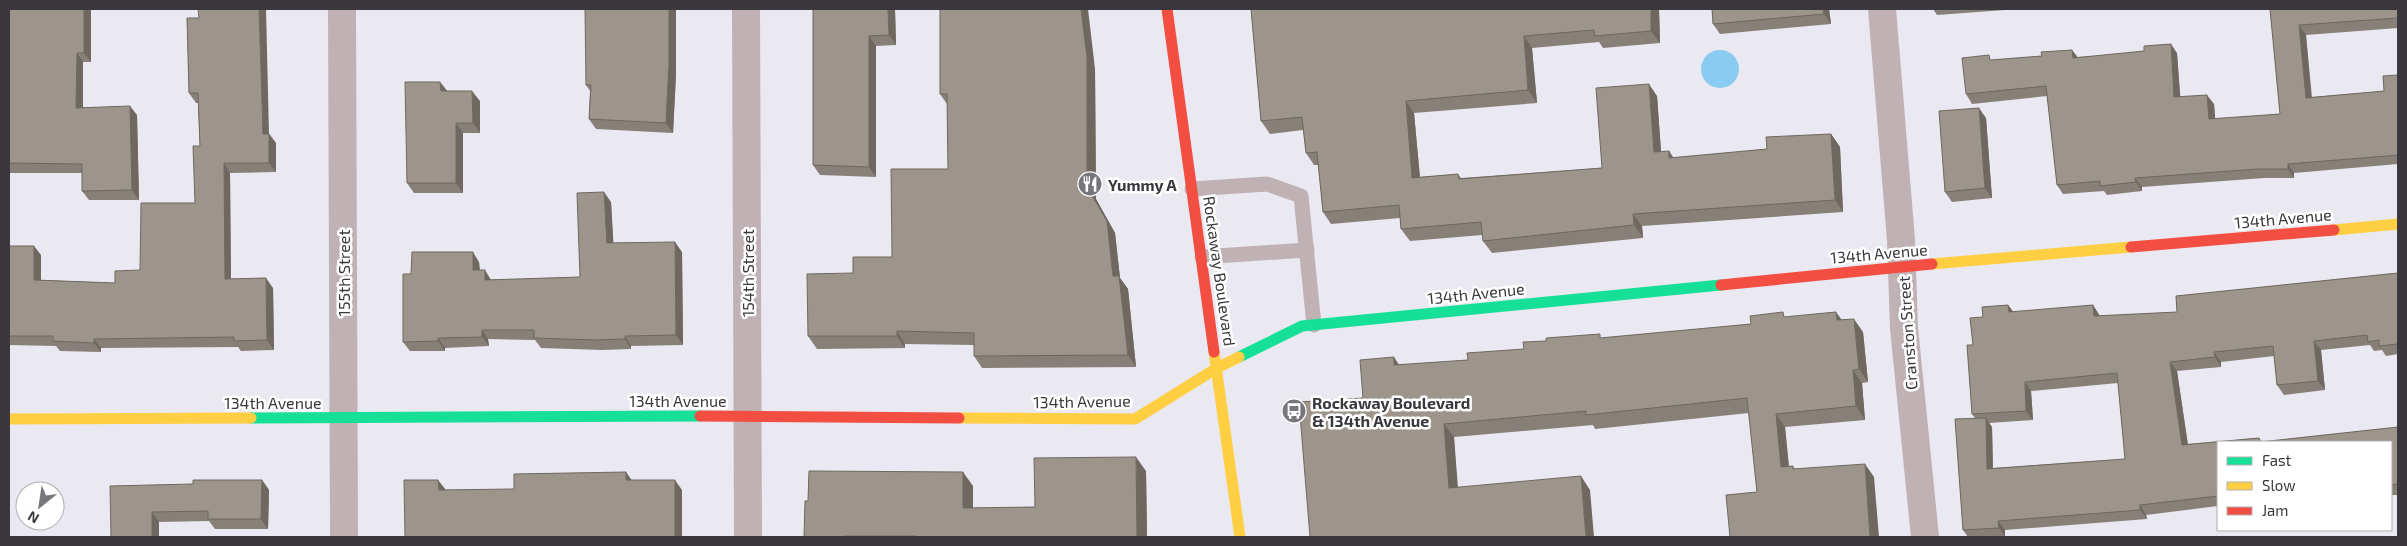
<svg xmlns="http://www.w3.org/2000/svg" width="2407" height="546" viewBox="0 0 2407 546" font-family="'Exo 2',sans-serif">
  <rect width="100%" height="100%" fill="#eae8f0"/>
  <!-- water -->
  <path fill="#89cbf1" d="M1701 69a19 19 0 1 1 38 0a19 19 0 1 1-38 0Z"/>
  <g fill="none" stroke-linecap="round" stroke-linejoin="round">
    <!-- lane -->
    <path stroke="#c0b2b4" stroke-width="15" d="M 1192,189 L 1267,184 L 1301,196 L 1314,325
      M 1202,257 L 1307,250"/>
    <!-- street -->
    <path stroke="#c0b2b4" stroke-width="28" d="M 342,9 L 344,537
      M 746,9 L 748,537
      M 1882,9 L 1901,240 L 1904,328 L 1925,537"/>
    <!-- fast -->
    <path stroke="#16e098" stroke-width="11" d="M 1239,357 L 1302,326 L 1721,285
      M 251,418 L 700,416"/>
    <!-- slow -->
    <path stroke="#ffcf43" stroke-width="11" d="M 2334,230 L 2398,224
      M 1932,264 L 2131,247
      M 1214,352 L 1240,537
      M 959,418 L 1135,419 L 1217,368 L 1239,357
      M 9,419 L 251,418"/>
    <!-- jam -->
    <path stroke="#f24e42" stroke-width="11" d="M 1167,9 L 1214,352
      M 2131,247 L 2334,230
      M 1721,285 L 1932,264
      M 700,416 L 959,418"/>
  </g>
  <!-- wall -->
  <path fill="#878078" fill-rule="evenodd" d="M 9,9 L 91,9 L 91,62 L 83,62 L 83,107 L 137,115 L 139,200 L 89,200 L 82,191 L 82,173 L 9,173 Z
    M 813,9 L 895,9 L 896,45 L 876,46 L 876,177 L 820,175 L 813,165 Z
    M 1251,9 L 1659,9 L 1660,43 L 1603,48 L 1599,42 L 1532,48 L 1537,103 L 1414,113 L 1420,177 L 1458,174 L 1461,178 L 1602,168 L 1657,96 L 1661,152 L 1669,151 L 1673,158 L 1767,149 L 1831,134 L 1840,147 L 1843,212 L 1642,226 L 1643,238 L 1492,253 L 1483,241 L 1482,235 L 1410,241 L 1401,229 L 1400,218 L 1331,224 L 1323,212 L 1318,165 L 1314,165 L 1306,153 L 1303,130 L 1270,134 L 1261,121 Z
    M 1712,9 L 1829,9 L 1831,24 L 1720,34 L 1713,24 Z
    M 1933,9 L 2019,9 L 1937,15 Z
    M 2270,9 L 2398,9 L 2398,28 L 2306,35 L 2312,97 L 2384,91 L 2398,75 L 2398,164 L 2294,173 L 2294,178 L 2264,178 L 2142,187 L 2142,191 L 2107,195 L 2104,191 L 2063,194 L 2057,185 L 2047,96 L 1972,104 L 1966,94 L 1993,60 L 2042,56 L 2072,50 L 2077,57 L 2177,53 L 2180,97 L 2214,104 L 2215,119 L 2280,114 Z
    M 187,18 L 276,143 L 276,172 L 230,173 L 231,279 L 273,288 L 274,350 L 241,351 L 238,347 L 101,348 L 101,352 L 60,351 L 56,346 L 9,345 L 9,246 L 41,255 L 41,280 L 115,283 L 140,270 L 195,203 L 200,146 L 198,103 L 196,103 L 189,93 Z
    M 1095,69 L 1096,199 L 1115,233 L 1120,278 L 1128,289 L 1136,367 L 982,368 L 974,356 L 974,345 L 905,344 L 905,348 L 817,349 L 808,336 L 853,273 L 892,257 L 948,169 L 947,104 L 940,94 Z
    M 676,74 L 673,133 L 596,129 L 589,119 L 590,91 L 586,85 Z
    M 440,82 L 447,91 L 480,101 L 480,133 L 463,133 L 463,193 L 414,193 L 407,183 Z
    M 1986,118 L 1992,198 L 1952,202 L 1945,192 Z
    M 611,202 L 613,243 L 682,252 L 683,345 L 631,346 L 631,349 L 602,350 L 541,348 L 535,340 L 488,339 L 489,346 L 445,348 L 445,351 L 410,351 L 403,342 L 411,274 L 479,262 L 480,270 L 491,280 L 580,277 Z
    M 2398,273 L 2398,354 L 2386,356 L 2382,350 L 2374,351 L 2370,345 L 2321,350 L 2325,390 L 2284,395 L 2277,385 L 2274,356 L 2221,362 L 2221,367 L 2177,371 L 2188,444 L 2259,438 L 2262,442 L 2398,427 L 2398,495 L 2391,495 L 2391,442 L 2218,442 L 2218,506 L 2146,515 L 2147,519 L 2005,530 L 2005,537 L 1968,537 L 1963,530 L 1955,419 L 1975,418 L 1972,414 L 1967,345 L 1973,345 L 1970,318 L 1983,317 L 1982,307 L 2008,305 L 2013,312 L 2093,305 L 2100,316 L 2177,312 L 2176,296 ZM 2118,383 L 2125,459 L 1993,468 L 1992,427 L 1989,423 L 2033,420 L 2031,391 Z
    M 1787,317 L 1842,320 L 1863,332 L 1868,382 L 1862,383 L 1865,420 L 1785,427 L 1789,466 L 1793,466 L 1795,469 L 1874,477 L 1757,492 L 1749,413 L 1595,429 L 1593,425 L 1454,437 L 1457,487 L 1590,490 L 1310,537 L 1363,398 L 1399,365 L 1468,360 L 1603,338 L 1751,324 Z
    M 1146,471 L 1147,537 L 804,537 L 973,486 L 973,508 L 1035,507 Z
    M 262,480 L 269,490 L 268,529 L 215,529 L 209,521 L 159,522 L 159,537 L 111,537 L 193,484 Z"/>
  <!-- shaded-wall -->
  <path fill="#6e6861" d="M 84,9 L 91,9 L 91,62 L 84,53 Z
    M 259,9 L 266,9 L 269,135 L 276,143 L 276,172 L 269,163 L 263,134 Z
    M 669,9 L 676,9 L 676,74 L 673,133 L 666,123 Z
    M 888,9 L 895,9 L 896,45 L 889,35 Z
    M 1081,9 L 1088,9 L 1095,69 L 1096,199 L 1115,233 L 1120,278 L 1128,289 L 1136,367 L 1128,355 L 1113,276 L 1087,187 Z
    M 1651,9 L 1659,9 L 1660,43 L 1651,31 Z
    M 1823,9 L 1829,9 L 1831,24 L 1824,14 Z
    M 2299,25 L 2306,35 L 2312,107 L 2306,98 Z
    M 869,36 L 876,46 L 876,177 L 869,167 Z
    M 1524,36 L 1532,48 L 1537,103 L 1528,90 Z
    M 2171,44 L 2177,53 L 2181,106 L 2174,97 Z
    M 2072,50 L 2079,59 L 2073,58 Z
    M 77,53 L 83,62 L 83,117 L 76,108 Z
    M 440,82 L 448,92 L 441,91 Z
    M 1649,84 L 1657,96 L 1662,164 L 1654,152 Z
    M 472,91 L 480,101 L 480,133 L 473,123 Z
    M 2207,95 L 2214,104 L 2216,128 L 2209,119 Z
    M 1406,101 L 1414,113 L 1421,190 L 1412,178 Z
    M 130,106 L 137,115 L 139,200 L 132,190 Z
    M 1979,108 L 1986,118 L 1992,198 L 1985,188 Z
    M 456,123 L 463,133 L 463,193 L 456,183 Z
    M 1831,134 L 1840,147 L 1843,212 L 1835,200 Z
    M 1669,151 L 1677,163 L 1669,158 Z
    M 224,163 L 230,173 L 231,289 L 225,279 Z
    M 2288,164 L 2294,173 L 2294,178 L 2288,169 Z
    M 2135,178 L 2142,187 L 2142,191 L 2136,182 Z
    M 604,192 L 611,202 L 614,253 L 607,243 Z
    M 1633,214 L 1642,226 L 1643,238 L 1634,225 Z
    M 675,242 L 682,252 L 683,345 L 676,335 Z
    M 34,246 L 41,255 L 41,290 L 34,280 Z
    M 473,252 L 479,262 L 480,280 L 473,270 Z
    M 485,270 L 491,280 L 492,290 L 485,280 Z
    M 266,278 L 273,288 L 274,350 L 267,340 Z
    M 2008,305 L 2015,314 L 2009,312 Z
    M 2093,305 L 2099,315 L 2100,326 L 2094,316 Z
    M 1836,312 L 1846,326 L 1837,320 Z
    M 1854,319 L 1863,332 L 1868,382 L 1859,369 Z
    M 482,330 L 488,339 L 489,346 L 482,337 Z
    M 897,331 L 905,344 L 905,348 L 897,336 Z
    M 625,336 L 631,346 L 631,349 L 625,339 Z
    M 438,338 L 445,348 L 445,351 L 438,341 Z
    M 94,339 L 101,348 L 101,352 L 94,343 Z
    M 2314,341 L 2321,350 L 2325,390 L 2318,381 Z
    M 2214,352 L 2221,362 L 2221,367 L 2215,357 Z
    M 1394,357 L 1403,371 L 1394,365 Z
    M 2170,362 L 2177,371 L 2189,454 L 2182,445 Z
    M 1853,370 L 1862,383 L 1865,420 L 1856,406 Z
    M 2025,382 L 2031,391 L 2033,420 L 2026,411 Z
    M 1776,414 L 1785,427 L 1790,481 L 1781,467 Z
    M 1986,418 L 1992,427 L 1993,478 L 1987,469 Z
    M 1444,424 L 1454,437 L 1459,501 L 1449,488 Z
    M 1136,457 L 1146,471 L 1147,537 L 1137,537 Z
    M 1865,464 L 1874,477 L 1879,537 L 1870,537 Z
    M 626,472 L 633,482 L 626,480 Z
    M 963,472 L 973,486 L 973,522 L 963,508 Z
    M 1581,476 L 1590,490 L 1594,537 L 1586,537 Z
    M 262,480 L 269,490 L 268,529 L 261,519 Z
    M 438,480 L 446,490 L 439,490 Z
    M 675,480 L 682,490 L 682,537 L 675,537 Z
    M 2140,505 L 2146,515 L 2147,519 L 2140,510 Z
    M 152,512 L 159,522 L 159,537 L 152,537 Z
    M 1998,521 L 2005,530 L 2005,537 L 1999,528 Z"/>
  <!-- building -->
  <path fill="#9d958b" stroke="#6e6861" d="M 9,9 L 84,9 L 84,53 L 77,53 L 76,108 L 130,106 L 132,190 L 82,191 L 82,164 L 9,163 Z
    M 198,9 L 259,9 L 263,134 L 269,134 L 269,163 L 224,163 L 225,279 L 266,278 L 267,340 L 234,341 L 234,337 L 94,339 L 94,343 L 53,341 L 53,336 L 9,336 L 9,246 L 34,246 L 34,280 L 115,283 L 115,271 L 140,270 L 141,203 L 195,203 L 193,146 L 200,146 L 198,93 L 189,93 L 187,18 L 199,18 Z
    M 585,9 L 669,9 L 669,64 L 666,123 L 589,119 L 591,85 L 586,85 Z
    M 813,9 L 888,9 L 889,35 L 869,36 L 869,167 L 813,165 Z
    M 940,9 L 1081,9 L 1087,57 L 1087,187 L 1107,221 L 1113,276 L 1119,276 L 1128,355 L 974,356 L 974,333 L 897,331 L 897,336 L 808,336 L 807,274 L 853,273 L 853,257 L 892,257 L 891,169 L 948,169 L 947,94 L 940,94 Z
    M 1251,9 L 1651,9 L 1651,31 L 1595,36 L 1594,30 L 1524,36 L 1528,90 L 1406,101 L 1412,178 L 1458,174 L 1459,179 L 1602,168 L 1596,88 L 1649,84 L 1654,152 L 1669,151 L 1669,158 L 1767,149 L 1766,137 L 1831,134 L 1835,200 L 1633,214 L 1634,225 L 1483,241 L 1481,222 L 1401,229 L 1399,205 L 1323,212 L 1317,152 L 1306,153 L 1302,117 L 1261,121 Z
    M 1712,9 L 1823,9 L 1824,14 L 1713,24 Z
    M 2270,9 L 2398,9 L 2398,18 L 2299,25 L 2306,98 L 2384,91 L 2383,76 L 2398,75 L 2398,155 L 2288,164 L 2288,169 L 2258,169 L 2135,178 L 2136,182 L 2100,186 L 2100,181 L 2057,185 L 2046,86 L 1966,94 L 1962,58 L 1989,55 L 1990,60 L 2042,56 L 2041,52 L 2072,50 L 2073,58 L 2144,51 L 2144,46 L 2171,44 L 2174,97 L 2207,95 L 2209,119 L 2280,114 Z
    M 405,82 L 440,82 L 441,91 L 472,91 L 473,123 L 456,123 L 456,183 L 407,183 Z
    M 1979,108 L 1985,188 L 1945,192 L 1939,111 Z
    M 604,192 L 607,243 L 675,242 L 676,335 L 625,336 L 625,339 L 595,340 L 534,338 L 534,330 L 482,330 L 482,337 L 438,338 L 438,341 L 403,342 L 403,274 L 411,274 L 412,252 L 473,252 L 473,270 L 485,270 L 485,280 L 580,277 L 577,193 Z
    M 2398,273 L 2398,353 L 2397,344 L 2379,346 L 2379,340 L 2368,342 L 2367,335 L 2314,341 L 2318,381 L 2277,385 L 2273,346 L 2214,352 L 2215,357 L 2170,362 L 2182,445 L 2259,438 L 2260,442 L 2398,427 L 2398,484 L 2391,485 L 2391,442 L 2218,442 L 2218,496 L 2140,505 L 2140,510 L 1998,521 L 1999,528 L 1963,530 L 1955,419 L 1986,418 L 1987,469 L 2125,459 L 2117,373 L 2025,382 L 2026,411 L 1972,414 L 1967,345 L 1973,345 L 1970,318 L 1983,317 L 1982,307 L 2008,305 L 2009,312 L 2093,305 L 2094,316 L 2177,312 L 2176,296 Z
    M 1783,312 L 1784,317 L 1836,312 L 1837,320 L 1854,319 L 1859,369 L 1853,370 L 1856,406 L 1776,414 L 1781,467 L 1793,466 L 1793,469 L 1865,464 L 1870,537 L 1730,537 L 1726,495 L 1757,492 L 1747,398 L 1586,415 L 1586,411 L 1444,424 L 1449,488 L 1581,476 L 1586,537 L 1310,537 L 1299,402 L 1363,398 L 1360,360 L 1394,357 L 1394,365 L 1468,360 L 1467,353 L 1524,349 L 1523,342 L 1546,341 L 1546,338 L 1600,334 L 1600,338 L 1751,324 L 1750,316 Z
    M 1136,457 L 1137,537 L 916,537 L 916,536 L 845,536 L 845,537 L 804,537 L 805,501 L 808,501 L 809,471 L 963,472 L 963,508 L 1035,507 L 1034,458 Z
    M 626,472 L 626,480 L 675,480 L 675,537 L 405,537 L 404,480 L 438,480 L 439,490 L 514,489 L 514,474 Z
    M 193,480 L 262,480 L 261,519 L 208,519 L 208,511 L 152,512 L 152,537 L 111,537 L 110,486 L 193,484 Z"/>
  <!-- icons -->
  <defs>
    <symbol id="restaurant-disc" viewBox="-11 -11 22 22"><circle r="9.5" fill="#78767c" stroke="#fff"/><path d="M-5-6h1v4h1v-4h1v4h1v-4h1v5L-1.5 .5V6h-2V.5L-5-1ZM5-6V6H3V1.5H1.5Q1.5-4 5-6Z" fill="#fff"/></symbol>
    <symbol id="bus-disc" viewBox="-11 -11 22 22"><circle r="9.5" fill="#78767c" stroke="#fff"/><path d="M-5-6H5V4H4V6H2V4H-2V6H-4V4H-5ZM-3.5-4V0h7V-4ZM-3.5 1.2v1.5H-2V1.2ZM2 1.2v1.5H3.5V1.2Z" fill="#fff"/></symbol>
  </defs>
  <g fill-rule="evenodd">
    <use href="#restaurant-disc" x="1076" y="170" width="28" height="28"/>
    <use href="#bus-disc" x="1280" y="397" width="28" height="28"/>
  </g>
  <g text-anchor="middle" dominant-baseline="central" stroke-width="5" stroke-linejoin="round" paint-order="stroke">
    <!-- poi labels -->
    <g font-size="16" font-weight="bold" fill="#3a383d" stroke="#fff" text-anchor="start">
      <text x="1108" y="184">Yummy A</text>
      <text x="1312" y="402">Rockaway Boulevard<tspan x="1312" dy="18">&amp; 134th Avenue</tspan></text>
    </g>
    <!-- street labels -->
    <g font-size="16" fill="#3a383d" stroke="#fff">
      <text transform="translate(2283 218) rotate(-5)">134th Avenue</text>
      <text transform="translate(1879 253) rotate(-5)">134th Avenue</text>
      <text transform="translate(1220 271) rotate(82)">Rockaway Boulevard</text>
      <text transform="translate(343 273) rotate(-90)">155th Street</text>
      <text transform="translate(747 273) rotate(-90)">154th Street</text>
      <text transform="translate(1476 293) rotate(-6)">134th Avenue</text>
      <text transform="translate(1907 333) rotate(-94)">Cranston Street</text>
      <text x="678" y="400">134th Avenue</text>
      <text transform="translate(1082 401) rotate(-1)">134th Avenue</text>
      <text x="273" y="402">134th Avenue</text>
    </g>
  </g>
  <!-- border -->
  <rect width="2407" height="546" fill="none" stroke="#3a383d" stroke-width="20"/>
  <!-- legend -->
  <rect x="2217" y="441" width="175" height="90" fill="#ffffff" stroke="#b0afb1"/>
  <rect x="2227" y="457" width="25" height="8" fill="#16e098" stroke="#b0afb1"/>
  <text x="2262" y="466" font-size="15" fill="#3a383d">Fast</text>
  <rect x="2227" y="482" width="25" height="8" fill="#ffcf43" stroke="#b0afb1"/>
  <text x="2262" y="491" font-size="15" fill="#3a383d">Slow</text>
  <rect x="2227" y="507" width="25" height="8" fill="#f24e42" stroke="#b0afb1"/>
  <text x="2262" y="516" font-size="15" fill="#3a383d">Jam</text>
  <!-- north arrow -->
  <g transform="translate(40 506) rotate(210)"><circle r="24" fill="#ffffff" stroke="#b0afb1"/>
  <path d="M0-4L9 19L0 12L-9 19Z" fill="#78767c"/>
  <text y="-8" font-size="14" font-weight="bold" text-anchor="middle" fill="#3a383d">N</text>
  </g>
</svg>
